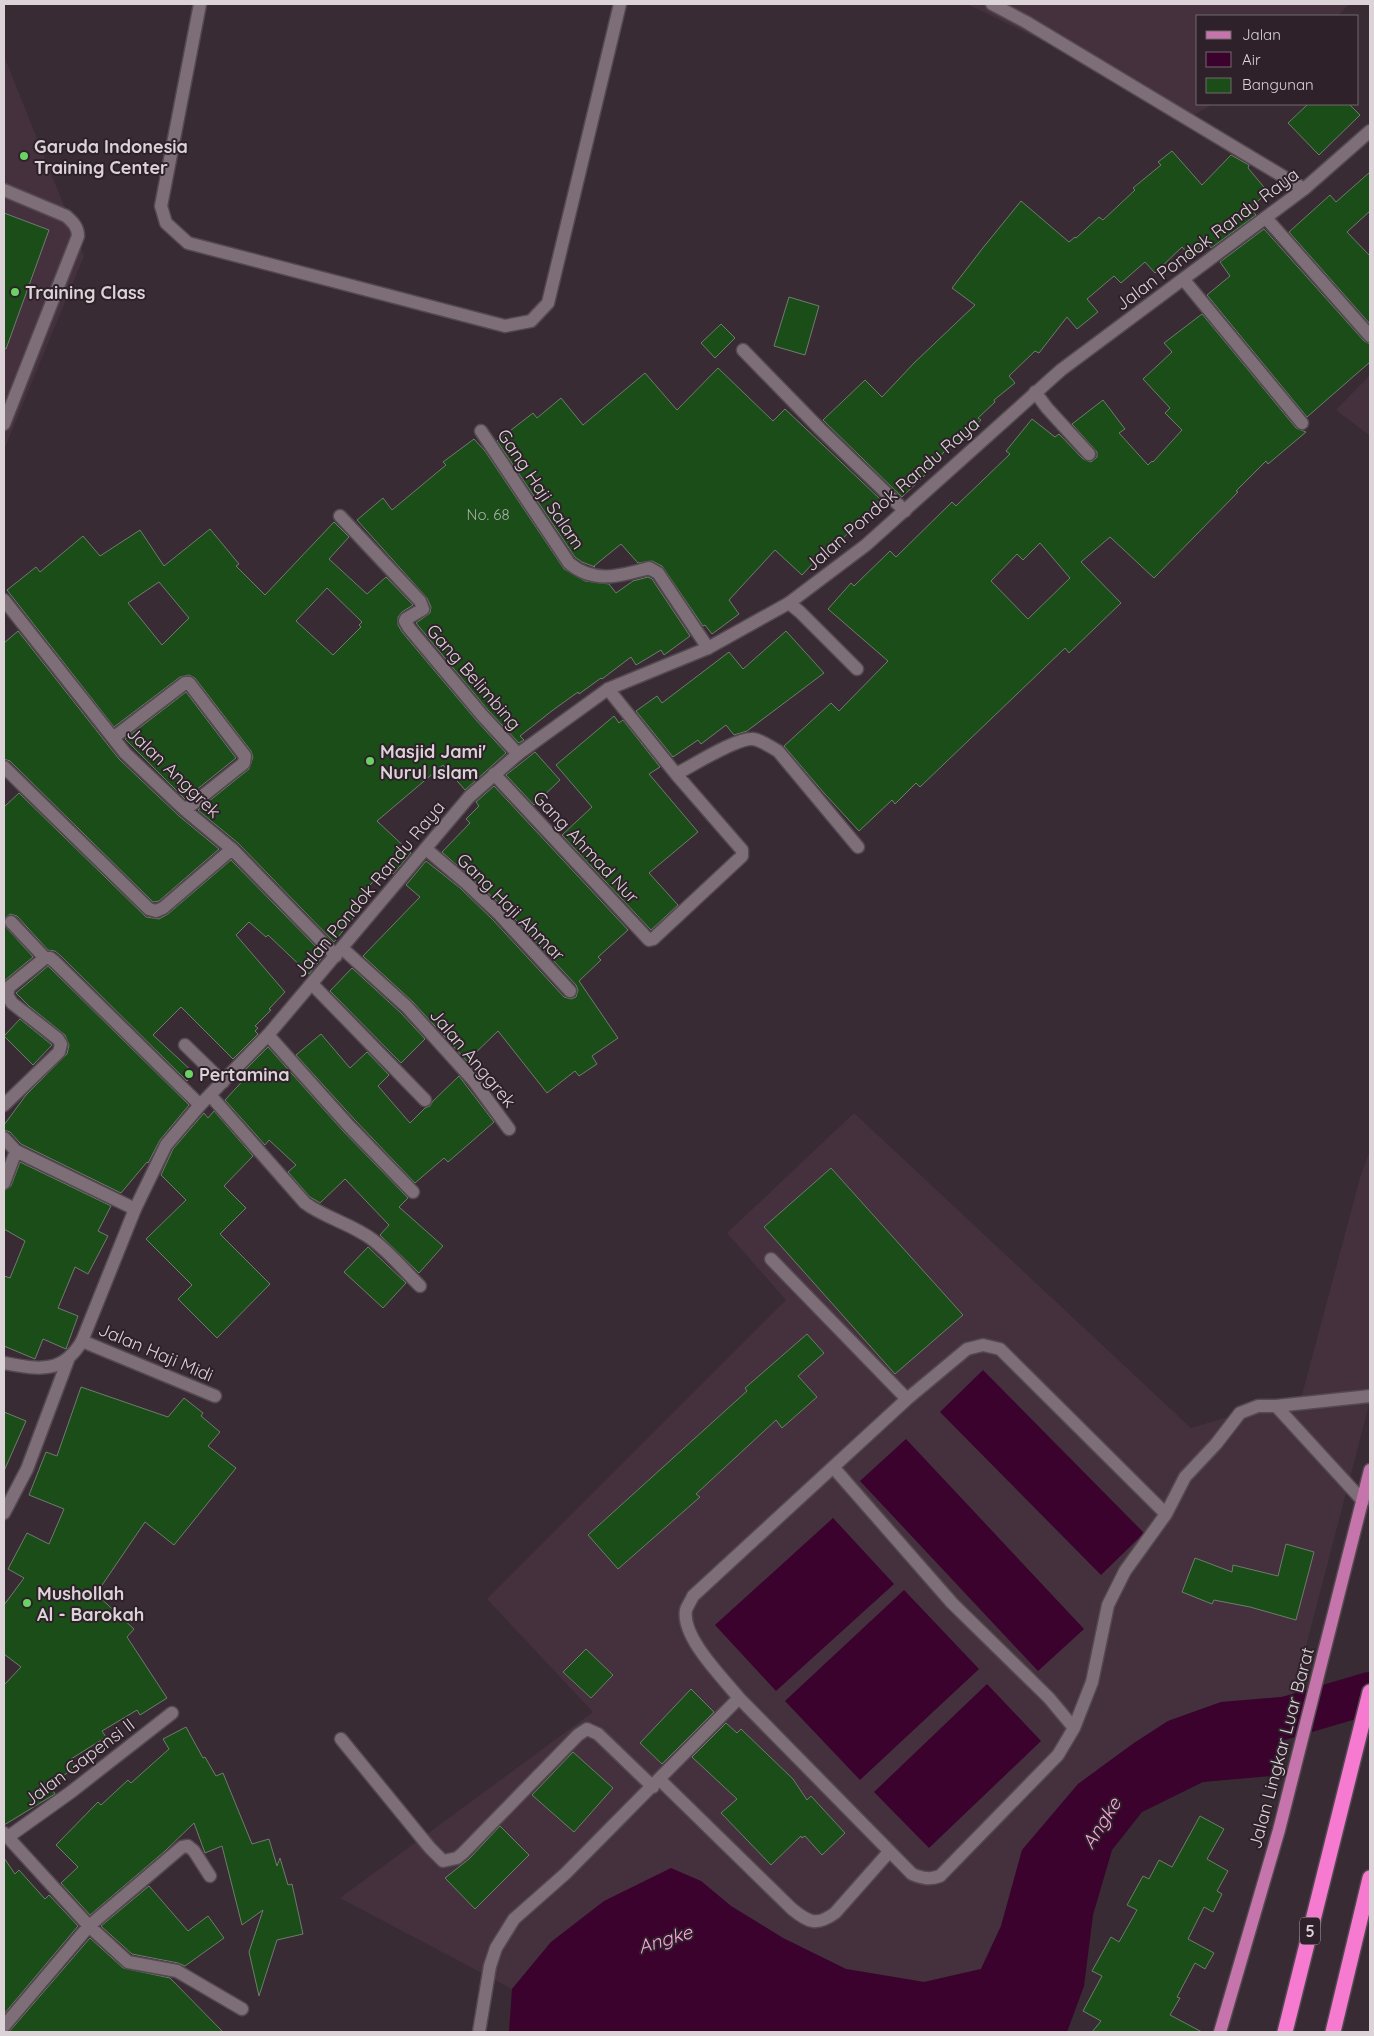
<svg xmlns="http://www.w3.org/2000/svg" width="1374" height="2036" viewBox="0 0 1374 2036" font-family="Quicksand,sans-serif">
  <rect width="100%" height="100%" fill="#382b33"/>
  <!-- built -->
  <path fill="#44313d" d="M 967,4 L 1349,4 L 1338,16 L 1198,16 L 1198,104 L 1213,104 L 1194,115 Z
    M 4,56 L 84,256 L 4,450 Z
    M 1370,375 L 1370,436 L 1336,410 Z
    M 854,1113 L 1191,1428 L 1302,1395 L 1360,1178 L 1370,1150 L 1370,1401 L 1293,1696 L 1221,1702 L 1168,1721 L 1134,1743 L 1078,1784 L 1022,1850 L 1001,1926 L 981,1969 L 924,1982 L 846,1969 L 783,1938 L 731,1906 L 701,1881 L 551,1942 L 512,1989 L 340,1898 L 593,1712 L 487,1599 L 786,1300 L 727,1233 Z"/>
  <!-- water -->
  <path fill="#3a022d" d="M 983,1370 L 1144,1533 L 1101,1575 L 940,1412 Z
    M 906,1439 L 1084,1629 L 1038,1671 L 860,1481 Z
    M 833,1518 L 894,1584 L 776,1691 L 715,1625 Z
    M 904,1590 L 979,1669 L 860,1780 L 785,1701 Z
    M 987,1684 L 1041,1741 L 929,1848 L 874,1792 Z
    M 1293,1696 L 1271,1776 L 1203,1782 L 1142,1812 L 1112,1850 L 1093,1915 L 1084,1986 L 1067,2032 L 509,2032 L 512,1989 L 551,1942 L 604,1901 L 671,1868 L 701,1881 L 731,1906 L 783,1938 L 846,1969 L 924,1982 L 981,1969 L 1001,1926 L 1022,1850 L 1078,1784 L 1134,1743 L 1168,1721 L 1221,1702 Z"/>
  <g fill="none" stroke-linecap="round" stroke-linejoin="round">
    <!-- river -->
    <path stroke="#3a022d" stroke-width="42" d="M 1232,1736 L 1244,1730 L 1370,1693"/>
  </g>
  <!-- building -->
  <path fill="#1b4d19" stroke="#6f7b6e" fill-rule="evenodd" d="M 1308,104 L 1349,104 L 1360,115 L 1319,155 L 1288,123 Z
    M 1172,151 L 1202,185 L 1231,155 L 1249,165 L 1248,168 L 1268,192 L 1250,208 L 1256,215 L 1211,248 L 1207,242 L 1190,256 L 1182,247 L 1155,273 L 1145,262 L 1121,283 L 1114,276 L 1087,299 L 1098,312 L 1077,329 L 1067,317 L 1039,353 L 1035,351 L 1009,376 L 1015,383 L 994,400 L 995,402 L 978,418 L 981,420 L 958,446 L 953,441 L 924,476 L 902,497 L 823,420 L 865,380 L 882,397 L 914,363 L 975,305 L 952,288 L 982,249 L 1021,201 L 1069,242 L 1075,237 L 1076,238 L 1099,217 L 1103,220 L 1135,190 L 1133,188 L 1161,165 L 1158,162 Z
    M 1370,172 L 1370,211 L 1347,232 L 1370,256 L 1370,324 L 1289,232 L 1330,195 L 1336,202 Z
    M 4,213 L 49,230 L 6,349 L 4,348 Z
    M 1264,229 L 1364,341 L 1370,344 L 1370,362 L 1307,417 L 1207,295 L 1230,276 L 1220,262 Z
    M 789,297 L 819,306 L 805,355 L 774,346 Z
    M 1202,314 L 1296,428 L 1306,432 L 1268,464 L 1266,461 L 1236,491 L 1238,492 L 1154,578 L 1110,537 L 1081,562 L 1121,603 L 1069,653 L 1065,648 L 920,787 L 916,783 L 895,804 L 892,800 L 859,831 L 824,793 L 784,746 L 831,703 L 839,711 L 888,661 L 828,609 L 851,583 L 854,586 L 890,551 L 896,557 L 952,502 L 956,506 L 1010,454 L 1006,451 L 1032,419 L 1055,437 L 1059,434 L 1083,459 L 1091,462 L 1097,457 L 1097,452 L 1072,424 L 1103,400 L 1125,429 L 1119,433 L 1148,465 L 1152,461 L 1153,462 L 1182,430 L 1165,413 L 1170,408 L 1143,379 L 1172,352 L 1164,343 ZM 1040,543 L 1070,578 L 1028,619 L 991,581 L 1017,554 L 1023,560 Z
    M 721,324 L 735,338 L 715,358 L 701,343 Z
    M 718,368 L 773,421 L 785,409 L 880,499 L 834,548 L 830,545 L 802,575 L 775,550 L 729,600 L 739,614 L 712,634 L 705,625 L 703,626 L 662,566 L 652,561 L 638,563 L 621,544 L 594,566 L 595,567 L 582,562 L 575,557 L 497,441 L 533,413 L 537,418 L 561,398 L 583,425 L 645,373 L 677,410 Z
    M 474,439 L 485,451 L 564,569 L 585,581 L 609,584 L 616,593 L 633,581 L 648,577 L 652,579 L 690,636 L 664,655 L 661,650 L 636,665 L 631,657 L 602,679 L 601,678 L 579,694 L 578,692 L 553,710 L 520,736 L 524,740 L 519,743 L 488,710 L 416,623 L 430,613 L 431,607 L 427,598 L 357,520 L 383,498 L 392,510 L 446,465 L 443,462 Z
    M 334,522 L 349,537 L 329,559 L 367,594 L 386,577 L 413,605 L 402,612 L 398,617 L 398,625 L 402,632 L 476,720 L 506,753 L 465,790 L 443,765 L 377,821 L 411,853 L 393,874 L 387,868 L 358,897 L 365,903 L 334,942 L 238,843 L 198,810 L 249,769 L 253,757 L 251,751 L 195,678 L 189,675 L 180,677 L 114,727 L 7,590 L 36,567 L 40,572 L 83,536 L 100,556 L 140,530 L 164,566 L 210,529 L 239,564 L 236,566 L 265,595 ZM 159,582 L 189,618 L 162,645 L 128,603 ZM 327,588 L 362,622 L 359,625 L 361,627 L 333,655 L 296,621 Z
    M 18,631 L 119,759 L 179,816 L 219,849 L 159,901 L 153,902 L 10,761 L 4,759 L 4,643 Z
    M 786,631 L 824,673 L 747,731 L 734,735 L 726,725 L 701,744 L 698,740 L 673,757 L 636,711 L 657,696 L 662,703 L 729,652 L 743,669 Z
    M 186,692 L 236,758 L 185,799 L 125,739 Z
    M 614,716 L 619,723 L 623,720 L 660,767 L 649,774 L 698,832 L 649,873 L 678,905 L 651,930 L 562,835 L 592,807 L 556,765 Z
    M 535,752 L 560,780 L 534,805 L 506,775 Z
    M 494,786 L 628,930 L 598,957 L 601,960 L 579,981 L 618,1038 L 592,1056 L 597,1064 L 579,1076 L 575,1071 L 547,1093 L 498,1031 L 467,1061 L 413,1002 L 363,956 L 420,897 L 406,885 L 426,861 L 460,888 L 493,920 L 564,997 L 571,999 L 576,997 L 578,990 L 576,985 L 505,908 L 442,852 L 470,823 L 466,819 L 479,806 L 476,802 Z
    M 19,793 L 146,917 L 159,919 L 168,914 L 231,860 L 324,955 L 309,974 L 268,935 L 266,937 L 249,922 L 236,935 L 285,992 L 269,1009 L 271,1010 L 255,1026 L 258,1028 L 255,1031 L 258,1034 L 233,1059 L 181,1007 L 153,1035 L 194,1073 L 187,1081 L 61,956 L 55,951 L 48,950 L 17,916 L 10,914 L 4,919 L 4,807 Z
    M 4,925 L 33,957 L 4,981 Z
    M 48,966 L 189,1105 L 160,1140 L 148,1163 L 147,1162 L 121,1193 L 21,1144 L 10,1132 L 4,1130 L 4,1125 L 26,1095 L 67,1054 L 69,1045 L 65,1035 L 29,1006 L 16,993 Z
    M 352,968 L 401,1013 L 425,1039 L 401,1063 L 330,991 Z
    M 20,1019 L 52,1045 L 33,1065 L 4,1036 Z
    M 321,1034 L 350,1068 L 367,1052 L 389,1075 L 378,1086 L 410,1123 L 425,1108 L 430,1106 L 433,1101 L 459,1076 L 494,1122 L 448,1162 L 444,1158 L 415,1183 L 355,1120 L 296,1055 Z
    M 268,1047 L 343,1131 L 408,1198 L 399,1207 L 443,1246 L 419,1273 L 380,1235 L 389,1225 L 345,1179 L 320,1203 L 317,1201 L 310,1197 L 288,1172 L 296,1165 L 269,1140 L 265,1145 L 225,1100 L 248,1075 L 244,1071 Z
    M 214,1111 L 253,1156 L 224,1186 L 246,1208 L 220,1234 L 270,1284 L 217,1338 L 178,1299 L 192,1285 L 146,1239 L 186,1200 L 161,1175 L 173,1149 L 204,1113 L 208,1118 Z
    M 20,1162 L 111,1206 L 98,1231 L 108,1236 L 88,1274 L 75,1267 L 58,1308 L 78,1316 L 66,1349 L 43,1339 L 35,1359 L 4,1346 L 4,1276 L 10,1278 L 25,1241 L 4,1229 L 4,1191 L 11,1186 Z
    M 831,1168 L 963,1315 L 895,1374 L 764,1227 Z
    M 368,1247 L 406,1283 L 383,1308 L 344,1272 Z
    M 807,1334 L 824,1353 L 798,1376 L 817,1397 L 782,1428 L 776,1420 L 696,1494 L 700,1497 L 618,1569 L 588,1535 L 747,1391 L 745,1388 Z
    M 81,1387 L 168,1417 L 184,1398 L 203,1413 L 201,1416 L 220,1432 L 208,1446 L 236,1468 L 174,1545 L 145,1522 L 96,1594 L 134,1629 L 127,1637 L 167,1698 L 140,1715 L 137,1710 L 102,1731 L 106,1737 L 71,1759 L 75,1767 L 50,1786 L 55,1794 L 4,1825 L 4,1685 L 21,1667 L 4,1654 L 4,1605 L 24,1578 L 8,1569 L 27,1533 L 49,1544 L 64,1509 L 29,1495 L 46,1452 L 57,1456 Z
    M 4,1412 L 26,1421 L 4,1471 Z
    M 1286,1544 L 1314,1552 L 1296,1620 L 1250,1607 L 1214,1600 L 1212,1604 L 1182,1592 L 1195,1558 L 1232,1572 L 1233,1565 L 1278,1576 Z
    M 586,1649 L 613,1675 L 591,1698 L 563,1672 Z
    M 691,1689 L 714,1712 L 662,1764 L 640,1743 Z
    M 726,1723 L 737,1733 L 741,1729 L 793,1779 L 807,1800 L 811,1796 L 845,1833 L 822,1855 L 805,1836 L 802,1838 L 801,1836 L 771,1865 L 721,1813 L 737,1799 L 692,1757 Z
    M 186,1727 L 203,1758 L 205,1757 L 216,1776 L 223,1773 L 252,1844 L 269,1839 L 277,1866 L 280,1858 L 288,1885 L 292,1884 L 303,1934 L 277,1940 L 259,1996 L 249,1952 L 263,1910 L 242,1925 L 222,1846 L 205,1853 L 194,1823 L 165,1851 L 90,1915 L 61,1883 L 78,1867 L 56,1845 L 98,1802 L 101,1805 L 128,1780 L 131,1783 L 169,1749 L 163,1739 Z
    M 573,1752 L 613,1788 L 574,1832 L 532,1795 Z
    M 1200,1816 L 1224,1829 L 1207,1859 L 1228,1871 L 1217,1891 L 1222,1894 L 1213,1912 L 1204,1907 L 1188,1939 L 1214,1953 L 1205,1969 L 1195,1963 L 1177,1997 L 1180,1998 L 1170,2015 L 1202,2032 L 1092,2032 L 1101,2021 L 1083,2011 L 1102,1976 L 1092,1971 L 1111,1937 L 1119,1942 L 1137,1910 L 1127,1905 L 1143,1876 L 1149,1879 L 1159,1860 L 1172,1867 Z
    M 500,1826 L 529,1855 L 475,1909 L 445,1878 L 469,1859 Z
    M 4,1858 L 15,1874 L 19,1870 L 45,1899 L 49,1895 L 78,1926 L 4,2014 Z
    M 149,1886 L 188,1931 L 208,1916 L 224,1938 L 185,1966 L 178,1963 L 132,1954 L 101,1926 Z
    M 90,1938 L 123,1968 L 170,1978 L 223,2032 L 9,2032 Z"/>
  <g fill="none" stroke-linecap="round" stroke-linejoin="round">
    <defs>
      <path id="lane" d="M 200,4 L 161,206 L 166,223 L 188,243 L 505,326 L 531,321 L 548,303 L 620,4
        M 992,4 L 1026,22 L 1304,189
        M 4,190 L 66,216 C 73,222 78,227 78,236 L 4,424
        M 1035,392 L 1047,408 L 1089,454
        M 185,1045 L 223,1082
        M 907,1399 L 967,1349 L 983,1345 L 1000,1349 L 1166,1514
        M 1276,1406 L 1363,1501
        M 833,1467 L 952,1603 L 1049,1698 L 1074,1728
        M 739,1698 L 912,1874 C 922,1878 929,1880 940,1876 L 1058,1755 L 1074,1728 L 1092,1682 L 1108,1605 L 1125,1571 L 1166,1514 L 1185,1477 L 1216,1444 L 1240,1413 L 1258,1406 L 1276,1406 L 1370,1396
        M 341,1739 L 430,1848 L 443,1861 L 457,1858 L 463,1853 L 578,1735 L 587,1729 L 598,1734 L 653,1787
        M 660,1780 L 792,1909 C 809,1923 817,1926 835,1913 L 889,1852
        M 479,2032 L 490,1966 L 496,1948 L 514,1919 L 565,1874 L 739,1698 C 723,1678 681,1637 686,1610 C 687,1606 691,1601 693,1596 L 907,1399 L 771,1259"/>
      <path id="street" d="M 1266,218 L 1370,336
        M 1184,280 L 1302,423
        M 743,350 L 820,429 L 905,511
        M 481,431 L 569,563 C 593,584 621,576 649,568 L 658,573 L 708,648
        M 340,516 L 420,601 L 423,609 L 406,619 L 405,621 L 409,628 L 482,715 L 518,754
        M 4,600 L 125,753 L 185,810 L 232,849 L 336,956
        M 789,603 L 800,612 L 857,669
        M 608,689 L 676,774 C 692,766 737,737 753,739 C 762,740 770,747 778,751 L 858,847
        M 113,738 L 185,683 L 189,683 L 245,756 L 244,763 L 185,810
        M 4,767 L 149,909 L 156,911 L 163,908 L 232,849
        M 494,774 L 649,940 L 653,939 L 742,856 L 742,850 L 676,774
        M 426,849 L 465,882 L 499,914 L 570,991
        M 11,922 L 45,958
        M 343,949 L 407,1007 L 473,1080 L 509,1129
        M 312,984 L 425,1100
        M 268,1035 L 349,1126 L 413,1192
        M 210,1095 L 305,1203 C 325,1218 352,1224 373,1240 C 390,1253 405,1271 420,1286
        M 4,1105 L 59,1052 L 61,1044 L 58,1039 L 12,1003 L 7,995 L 9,987 L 45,958 L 50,958 L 55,962 L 200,1105
        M 4,1138 L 16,1151 L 4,1183
        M 16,1151 L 135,1209
        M 82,1341 L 215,1396
        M 4,1513 L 27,1469 L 68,1360
        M 4,1833 L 89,1926 L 128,1962 L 177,1971 L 242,2009
        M 8,1837 L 71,1792 L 172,1713
        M 4,2026 L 89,1926 L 182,1847 L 188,1846 L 194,1851 L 210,1876"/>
      <path id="secondary" d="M 4,1363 C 38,1369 62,1375 82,1341 L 135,1209 L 166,1145 L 200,1105 L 268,1035 L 469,797 L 518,754 L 608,689 L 708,648 L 789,603 L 866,545 L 1061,370 L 1304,189 L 1370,131"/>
      <path id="primary" d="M 1220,2032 L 1279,1830 L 1370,1470"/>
      <path id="highway" d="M 1285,2032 L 1370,1692
        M 1333,2032 L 1370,1878"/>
    </defs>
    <!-- lane casing -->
    <use href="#lane" stroke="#544950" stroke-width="15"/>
    <!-- street casing -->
    <use href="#street" stroke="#544950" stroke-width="15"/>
    <!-- secondary casing -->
    <use href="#secondary" stroke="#544950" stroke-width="15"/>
    <!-- primary casing -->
    <use href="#primary" stroke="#544950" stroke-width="15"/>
    <!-- highway casing -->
    <use href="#highway" stroke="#544950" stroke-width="18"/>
    <!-- lane -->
    <use href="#lane" stroke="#7d6e77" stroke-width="12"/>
    <!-- street -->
    <use href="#street" stroke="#7d6e77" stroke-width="12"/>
    <!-- secondary -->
    <use href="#secondary" stroke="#7d6e77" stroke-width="12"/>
    <!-- primary -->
    <use href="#primary" stroke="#c675ac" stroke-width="12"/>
    <!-- highway -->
    <use href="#highway" stroke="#f67ad0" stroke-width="15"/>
  </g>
  <!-- markers -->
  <g fill="#6ad364" stroke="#2e2129" stroke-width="2">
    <circle cx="24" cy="156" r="5"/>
    <circle cx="15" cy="292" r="5"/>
    <circle cx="370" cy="761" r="5"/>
    <circle cx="189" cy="1074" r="5"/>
    <circle cx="27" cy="1603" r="5"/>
  </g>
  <g text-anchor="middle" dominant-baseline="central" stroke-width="4" stroke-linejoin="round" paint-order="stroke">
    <!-- number labels -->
    <g font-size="15" fill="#abb2a8">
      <text x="488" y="514">No. 68</text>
    </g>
    <!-- shield labels -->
    <rect fill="#2e2129" stroke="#a79ea4" stroke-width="1" x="1300" y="1917.5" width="20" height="27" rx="4"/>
    <g font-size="16" font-weight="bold" fill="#dbd3d8">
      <text x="1310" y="1931">5</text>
    </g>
    <!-- poi labels -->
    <g font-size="18" font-weight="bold" fill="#dbd3d8" stroke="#2e2129" text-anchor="start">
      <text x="34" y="146">Garuda Indonesia<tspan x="34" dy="21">Training Center</tspan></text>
      <text x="25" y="292">Training Class</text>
      <text x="380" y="751">Masjid Jami'<tspan x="380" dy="21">Nurul Islam</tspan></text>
      <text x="199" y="1074">Pertamina</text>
      <text x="37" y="1593">Mushollah<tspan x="37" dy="21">Al - Barokah</tspan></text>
    </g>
    <!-- street labels -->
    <g font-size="18" fill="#dbd3d8" stroke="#2e2129">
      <text transform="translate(1207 239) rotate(-37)">Jalan Pondok Randu Raya</text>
      <text transform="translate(541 489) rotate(56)">Gang Haji Salam</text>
      <text transform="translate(892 494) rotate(-41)">Jalan Pondok Randu Raya</text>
      <text transform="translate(474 677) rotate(49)">Gang Belimbing</text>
      <text transform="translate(174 772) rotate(44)">Jalan Anggrek</text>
      <text transform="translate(586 847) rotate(47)">Gang Ahmad Nur</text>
      <text transform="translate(369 889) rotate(-50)">Jalan Pondok Randu Raya</text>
      <text transform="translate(511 907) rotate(45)">Gang Haji Ahmar</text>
      <text transform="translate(473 1058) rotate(50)">Jalan Anggrek</text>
      <text transform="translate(156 1352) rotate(23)">Jalan Haji Midi</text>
      <text transform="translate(1281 1748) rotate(-75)">Jalan Lingkar Luar Barat</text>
      <text transform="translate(79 1762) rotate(-37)">Jalan Gapensi II</text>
    </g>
    <!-- water labels -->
    <g font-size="19" font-style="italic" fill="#fea5e0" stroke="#2e2129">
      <text transform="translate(1101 1823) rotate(-58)">Angke</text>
      <text transform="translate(665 1939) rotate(-17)">Angke</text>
    </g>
  </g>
  <!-- border -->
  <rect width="1374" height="2036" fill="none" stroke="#dbd3d8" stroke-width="10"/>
  <!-- legend -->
  <rect x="1196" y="15" width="162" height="90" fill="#2e2129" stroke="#73686f"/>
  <rect x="1206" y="31" width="25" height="8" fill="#c675ac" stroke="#73686f"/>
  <text x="1242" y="40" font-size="15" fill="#dbd3d8">Jalan</text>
  <rect x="1206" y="52" width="25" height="15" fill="#3a022d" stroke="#73686f"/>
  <text x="1242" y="65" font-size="15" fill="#dbd3d8">Air</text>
  <rect x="1206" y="78" width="25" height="15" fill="#1b4d19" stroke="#73686f"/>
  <text x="1242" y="90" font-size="15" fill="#dbd3d8">Bangunan</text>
</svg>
